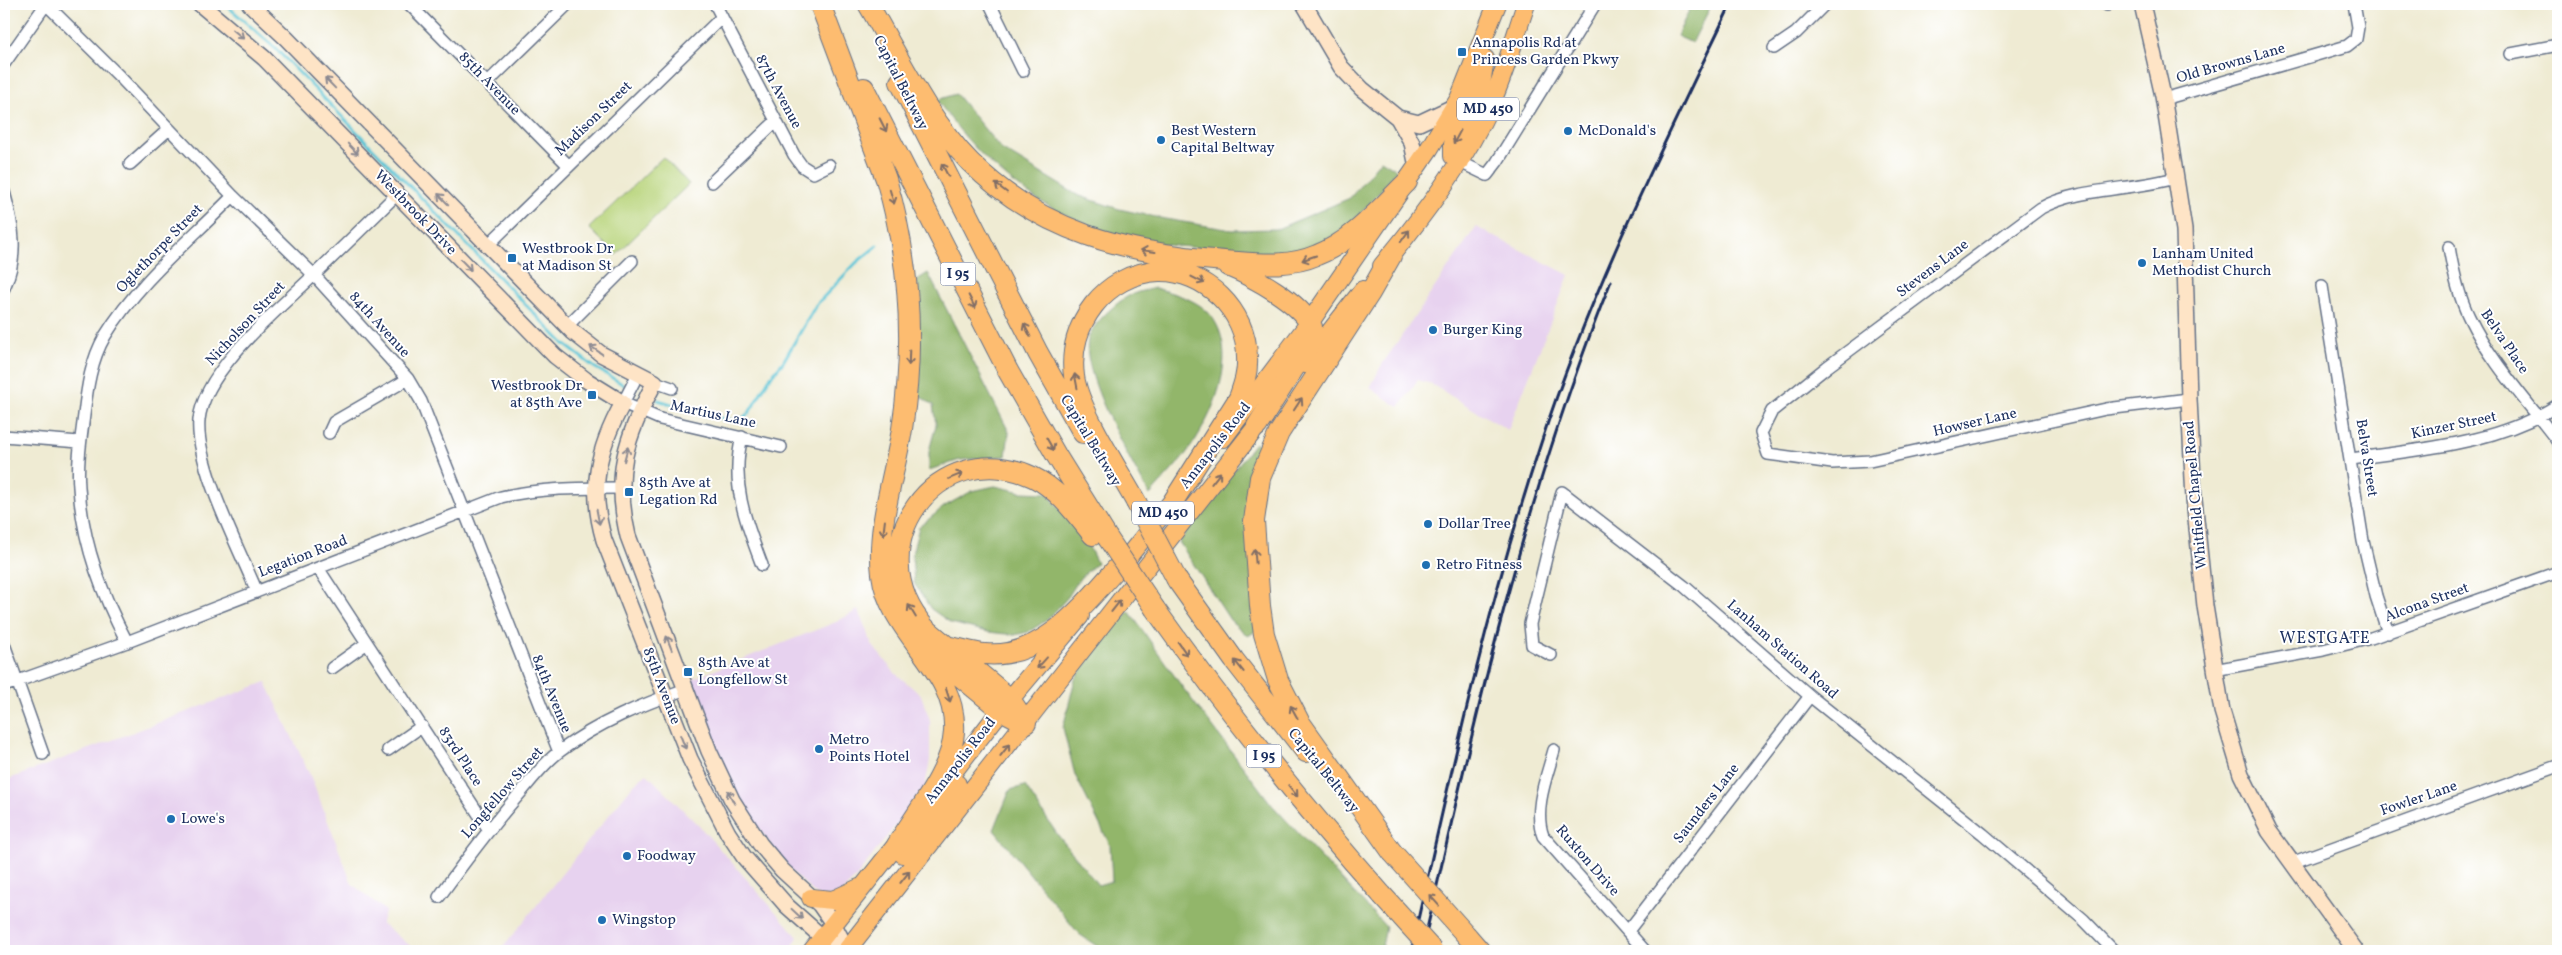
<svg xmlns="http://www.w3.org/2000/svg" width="2562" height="955" viewBox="0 0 2562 955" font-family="Vollkorn,serif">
  <rect width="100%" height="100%" fill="#fff"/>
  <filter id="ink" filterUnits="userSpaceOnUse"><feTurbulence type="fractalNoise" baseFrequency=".02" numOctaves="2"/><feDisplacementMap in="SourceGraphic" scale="10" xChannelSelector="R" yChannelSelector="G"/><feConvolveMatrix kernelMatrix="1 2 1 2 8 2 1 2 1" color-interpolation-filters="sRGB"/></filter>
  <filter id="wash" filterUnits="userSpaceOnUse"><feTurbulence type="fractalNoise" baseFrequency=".0096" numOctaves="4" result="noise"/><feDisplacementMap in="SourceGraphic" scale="20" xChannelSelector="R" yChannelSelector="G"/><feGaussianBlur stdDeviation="1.12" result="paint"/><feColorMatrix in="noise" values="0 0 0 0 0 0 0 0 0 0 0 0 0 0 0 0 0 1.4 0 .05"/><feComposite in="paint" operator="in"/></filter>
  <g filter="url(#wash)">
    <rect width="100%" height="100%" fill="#efebd3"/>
    <!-- built -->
    <path fill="#e7d2ef" d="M 1476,227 L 1569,275 L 1508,430 L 1431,384 L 1418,380 L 1399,407 L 1370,388 L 1381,366 Z
      M 858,610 L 873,646 L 895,673 L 921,695 L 930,720 L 930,760 L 925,787 L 856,877 L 839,895 L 819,897 L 787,867 L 738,799 L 723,771 L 690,680 L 836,622 Z
      M 266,682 L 310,775 L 352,884 L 386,911 L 381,923 L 417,951 L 4,951 L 4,781 Z
      M 647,774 L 701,828 L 798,937 L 790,951 L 500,951 L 634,784 Z"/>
    <!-- green -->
    <path fill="#b8d47a" stroke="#6a826c" d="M 663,157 L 689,184 L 616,255 L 589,228 Z"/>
    <!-- forest -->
    <path fill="#92b66a" stroke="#567264" d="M 1692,4 L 1712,4 L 1692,43 L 1677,36 Z
      M 956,94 L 1001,149 L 1077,195 L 1119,209 L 1165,219 L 1232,230 L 1277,229 L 1350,198 L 1381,160 L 1397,170 C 1373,201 1348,233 1311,247 C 1280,259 1242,253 1210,249 C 1187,246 1162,246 1139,240 C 1050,220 988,174 937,100 Z
      M 928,273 L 1009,432 L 1006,456 L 960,460 L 929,470 L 929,451 L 936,425 L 933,405 L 918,395 L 917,280 Z
      M 1155,288 C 1172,293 1193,298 1207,311 C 1240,346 1218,404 1196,439 C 1184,459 1165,477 1150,495 C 1133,466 1077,368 1089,336 C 1094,323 1119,299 1133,294 C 1140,291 1148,290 1155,288 Z
      M 1255,443 L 1263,447 L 1256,631 L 1248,636 L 1230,620 L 1179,542 Z
      M 995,486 L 1022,492 L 1047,493 L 1086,541 L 1097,563 L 1080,578 L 1068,597 L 1047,620 L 1028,632 L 1015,635 L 988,632 L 951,623 L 931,609 L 914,583 L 912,554 L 919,527 L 945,506 L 972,491 Z
      M 1129,611 L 1183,688 L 1272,805 L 1386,927 L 1381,951 L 1104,951 L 1079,934 L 994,830 L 1010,790 L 1025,786 L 1057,834 L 1098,885 L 1112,881 L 1110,845 L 1075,775 L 1063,728 L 1075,679 L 1105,638 Z"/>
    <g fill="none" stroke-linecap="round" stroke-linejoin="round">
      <!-- stream -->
      <path stroke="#5ac4d6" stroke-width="3" d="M 225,4 L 275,48 L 564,344 L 594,367 L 624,385
        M 658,400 L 714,417 L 756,424
        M 739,421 L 749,413 L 769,379 L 783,362 L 816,305 L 856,263 L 877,246"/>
    </g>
  </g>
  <g filter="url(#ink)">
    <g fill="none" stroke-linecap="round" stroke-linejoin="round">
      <defs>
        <path id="street" d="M 46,4 L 119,76 L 233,196 L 314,275 L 408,379 L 421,401 L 559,752
          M 409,4 L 568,165
          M 715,4 L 794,155 L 802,166 L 813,173 L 829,165
          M 990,4 L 1023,71
          M 2107,4 L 2107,5
          M 1774,48 L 1796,33 L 1825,4
          M 2511,54 L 2558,45
          M 4,64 L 46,4
          M 488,82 L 568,4
          M 2164,99 L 2347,46 L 2356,39 L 2358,27 L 2354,4
          M 1460,162 L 1487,175 L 1497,162 L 1595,4
          M 130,164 L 169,129
          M 2175,178 C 2133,190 2077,188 2041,208 L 1827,367 L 1772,411 L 1761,433 L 1768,454 L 1832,463 L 1870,461 L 2106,409 L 2189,399
          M 712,182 L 776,121
          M 4,192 C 13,224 19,256 4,288
          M 488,245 L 722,17
          M 2449,247 C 2453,271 2458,295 2469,317 C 2491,363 2528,402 2558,442
          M 2322,286 L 2363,541 L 2376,596 L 2388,633
          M 567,326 L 632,261
          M 638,374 L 623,403 L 660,419 L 781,447
          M 655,382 L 672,388
          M 329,433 L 334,422 L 408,379
          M 4,436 L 79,442
          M 742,437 C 730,483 746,523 762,565
          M 2351,459 C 2421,449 2497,444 2558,405
          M 318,568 L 489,830
          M 257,592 C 239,548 195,465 199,420 C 204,369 280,308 315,274 C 343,247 370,221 397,194
          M 127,642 C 102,595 82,540 79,487 C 77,463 81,439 84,415 C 87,388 91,360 105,336 C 138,282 189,241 233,196
          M 4,644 L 43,754
          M 1551,655 L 1532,645 L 1530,624 L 1562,492 L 1684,586 L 1810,696 L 1983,834 L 2084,920 L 2114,951
          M 332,668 L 367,643
          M 2214,670 L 2323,650 L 2371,638 L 2558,572
          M 4,686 L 127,642 L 501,497 C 540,488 579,488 619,488
          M 388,750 L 422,726
          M 1554,750 C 1547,776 1533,809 1543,836 L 1645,951
          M 2291,863 L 2558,766
          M 439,897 C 465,861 491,826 521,792 C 533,778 545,762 560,751 C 599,722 641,705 686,689
          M 1628,931 L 1810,696"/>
        <path id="secondary" d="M 200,4 L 264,58 L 555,356 L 586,380 L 623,403 C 597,450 589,488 604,540 L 690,759 L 728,833 L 744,857 L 787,906 L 823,938 L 850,951
          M 250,4 L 286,38 L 573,332 L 601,354 L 655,382 C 626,436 613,474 628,536 L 709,751 L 732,800 L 760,844 L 782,870 L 820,905 L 834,925 L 847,950
          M 1304,4 L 1341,67 L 1362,89 L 1398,118 L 1419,123 L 1455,106
          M 2142,4 L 2163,96 L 2184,230 L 2189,399 L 2194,499 L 2205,606 L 2222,711 L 2241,774 L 2269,831 L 2356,951
          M 1398,118 L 1412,143 L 1417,167"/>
        <path id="primary" d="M 1460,162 L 1453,156 L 1453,144 L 1470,111 L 1482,78 L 1485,59
          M 1382,266 C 1424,215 1465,161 1492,101 C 1506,70 1515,36 1526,4
          M 1305,364 L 1363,290
          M 1223,438 L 1310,322 L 1429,149 L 1459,99 L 1497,4
          M 1120,567 L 1182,489
          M 939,790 L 1001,710 L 1080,616
          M 903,854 L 957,784
          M 811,898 L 833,900 L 859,888
          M 812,951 L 905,834
          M 846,951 L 1265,416"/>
        <path id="highway" d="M 820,4 L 886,179 C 910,260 915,345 902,429 C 895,474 876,528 882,574 C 889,635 958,668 954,732 C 952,770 916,813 897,845
          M 868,4 C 899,57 927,118 970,162 C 1041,233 1127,253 1224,261 C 1256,263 1287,268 1317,255 C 1353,241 1380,208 1407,182
          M 900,82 L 1038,353 L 1083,433
          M 864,88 L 1008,371 L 1056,455 L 1107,537
          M 1391,256 L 1370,293 L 1279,433 L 1260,478 L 1254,521 L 1260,606 L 1264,634 L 1278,680 L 1299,721 L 1392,852
          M 1228,266 C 1254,277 1300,302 1312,327 L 1310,343 L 1257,426
          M 1136,502 C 1119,471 1078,409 1074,376 C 1067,325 1105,273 1159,271 C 1205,270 1247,311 1247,357 C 1248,372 1244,384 1239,398 L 1174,500
          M 1177,580 L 1234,660 L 1306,752
          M 1155,609 C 1226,709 1301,803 1382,895
          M 951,647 C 962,649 973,653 985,654 C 1047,660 1090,596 1128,556
          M 932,653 L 1001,710 L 1024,722
          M 1026,723 L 1010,699 L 925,628 C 855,548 936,433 1033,477 C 1058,489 1076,514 1093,535
          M 1467,936 L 1480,951"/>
      </defs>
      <!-- street casing -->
      <use href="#street" stroke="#657187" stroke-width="14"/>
      <!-- secondary casing -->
      <use href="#secondary" stroke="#657187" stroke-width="18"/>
      <!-- primary casing -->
      <use href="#primary" stroke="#657187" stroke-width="20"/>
      <!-- highway casing -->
      <use href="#highway" stroke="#657187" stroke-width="22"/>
      <!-- street -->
      <use href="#street" stroke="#fff" stroke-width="11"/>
      <!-- secondary -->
      <use href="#secondary" stroke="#fee4c6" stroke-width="15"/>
      <!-- primary -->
      <use href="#primary" stroke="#fdbc70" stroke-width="18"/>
      <!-- highway -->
      <use href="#highway" stroke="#fdbc70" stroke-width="20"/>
      <!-- rail -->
      <path stroke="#1b2f5e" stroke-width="3" d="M 1411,951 C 1449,781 1486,610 1541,443 C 1590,292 1662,148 1731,4
        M 1422,951 C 1474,724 1523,498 1611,281"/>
      <defs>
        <path id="highway-bridge" d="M 1136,502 L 1177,580
          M 1107,537 L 1155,609
          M 1392,852 L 1467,936
          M 1382,895 L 1433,951"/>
      </defs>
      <!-- highway-bridge casing -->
      <use href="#highway-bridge" stroke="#657187" stroke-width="22" stroke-linecap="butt"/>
      <!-- highway-bridge -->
      <use href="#highway-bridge" stroke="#fdbc70" stroke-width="20"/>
    </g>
    <!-- one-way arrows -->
    <defs><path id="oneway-shaft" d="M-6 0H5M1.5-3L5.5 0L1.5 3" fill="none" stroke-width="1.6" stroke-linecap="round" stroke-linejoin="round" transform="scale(1.25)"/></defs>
    <g stroke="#8c8a92">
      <use href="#oneway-shaft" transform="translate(238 34) rotate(40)"/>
      <use href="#oneway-shaft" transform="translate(330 83) rotate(-134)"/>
      <use href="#oneway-shaft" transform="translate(353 149) rotate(46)"/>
      <use href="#oneway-shaft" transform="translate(443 199) rotate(-134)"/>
      <use href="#oneway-shaft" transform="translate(466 265) rotate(46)"/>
      <use href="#oneway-shaft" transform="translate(596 350) rotate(-146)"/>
      <use href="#oneway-shaft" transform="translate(626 454) rotate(-75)"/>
      <use href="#oneway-shaft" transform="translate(598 517) rotate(79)"/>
      <use href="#oneway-shaft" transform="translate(669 643) rotate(-111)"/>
      <use href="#oneway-shaft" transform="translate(683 742) rotate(68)"/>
      <use href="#oneway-shaft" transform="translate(731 797) rotate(-117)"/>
      <use href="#oneway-shaft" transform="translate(797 914) rotate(43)"/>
    </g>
    <g stroke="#816e66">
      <use href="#oneway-shaft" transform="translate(883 125) rotate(63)"/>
      <use href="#oneway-shaft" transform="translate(1457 137) rotate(118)"/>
      <use href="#oneway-shaft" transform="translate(945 170) rotate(-117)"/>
      <use href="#oneway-shaft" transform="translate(1001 188) rotate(-143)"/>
      <use href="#oneway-shaft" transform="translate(892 197) rotate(73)"/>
      <use href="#oneway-shaft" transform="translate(1405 236) rotate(-54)"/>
      <use href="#oneway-shaft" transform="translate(1148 251) rotate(-172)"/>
      <use href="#oneway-shaft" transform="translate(1309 258) rotate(161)"/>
      <use href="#oneway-shaft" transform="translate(1198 280) rotate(27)"/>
      <use href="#oneway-shaft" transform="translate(972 302) rotate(63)"/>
      <use href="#oneway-shaft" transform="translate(1027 330) rotate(-117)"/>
      <use href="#oneway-shaft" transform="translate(909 358) rotate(92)"/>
      <use href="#oneway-shaft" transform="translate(1076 381) rotate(-101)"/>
      <use href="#oneway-shaft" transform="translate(1298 404) rotate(-57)"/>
      <use href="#oneway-shaft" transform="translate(1050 444) rotate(60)"/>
      <use href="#oneway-shaft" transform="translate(956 476) rotate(-23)"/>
      <use href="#oneway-shaft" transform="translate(1216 478) rotate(-52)"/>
      <use href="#oneway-shaft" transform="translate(884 528) rotate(97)"/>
      <use href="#oneway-shaft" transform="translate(1255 556) rotate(-95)"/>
      <use href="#oneway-shaft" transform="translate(1116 606) rotate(-52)"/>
      <use href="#oneway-shaft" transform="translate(912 611) rotate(-121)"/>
      <use href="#oneway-shaft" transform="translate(1183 649) rotate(55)"/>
      <use href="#oneway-shaft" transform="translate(1042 663) rotate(132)"/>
      <use href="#oneway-shaft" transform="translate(1239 666) rotate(-128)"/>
      <use href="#oneway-shaft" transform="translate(948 695) rotate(72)"/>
      <use href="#oneway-shaft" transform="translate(1294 712) rotate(-119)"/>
      <use href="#oneway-shaft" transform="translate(1005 750) rotate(-52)"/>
      <use href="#oneway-shaft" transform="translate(1293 791) rotate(51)"/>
      <use href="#oneway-shaft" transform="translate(905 877) rotate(-52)"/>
      <use href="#oneway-shaft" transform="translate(1434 900) rotate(-132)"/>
    </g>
  </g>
  <!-- markers -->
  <g fill="#1f6fb2" stroke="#fff" stroke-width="2">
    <rect x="1457" y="47" width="10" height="10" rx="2.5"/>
    <circle cx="1568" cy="131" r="5"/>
    <circle cx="1161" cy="140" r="5"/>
    <rect x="507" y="253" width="10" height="10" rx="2.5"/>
    <circle cx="2142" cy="263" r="5"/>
    <circle cx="1433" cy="330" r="5"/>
    <rect x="587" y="390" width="10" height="10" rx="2.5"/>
    <rect x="624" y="487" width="10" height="10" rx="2.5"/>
    <circle cx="1428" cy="524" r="5"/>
    <circle cx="1426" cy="565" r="5"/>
    <rect x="683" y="667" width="10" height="10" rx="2.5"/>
    <circle cx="819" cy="749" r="5"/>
    <circle cx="171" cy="819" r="5"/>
    <circle cx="627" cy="856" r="5"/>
    <circle cx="602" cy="920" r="5"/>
  </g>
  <g text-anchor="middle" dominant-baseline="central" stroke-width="4" stroke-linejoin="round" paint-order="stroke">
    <!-- shield labels -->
    <g fill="#fff" stroke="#5f6d8e" stroke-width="1">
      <rect x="1457" y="97.5" width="62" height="23" rx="4"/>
      <rect x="940.5" y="262.5" width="35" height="23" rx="4"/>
      <rect x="1132" y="501.5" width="62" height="23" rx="4"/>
      <rect x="1246.5" y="744.5" width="35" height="23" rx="4"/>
    </g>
    <g font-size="14" font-weight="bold" fill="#1b2f5e">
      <text x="1488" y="109">MD 450</text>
      <text x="958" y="274">I 95</text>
      <text x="1163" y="513">MD 450</text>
      <text x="1264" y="756">I 95</text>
    </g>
    <!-- poi labels -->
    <g font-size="15" fill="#1b2f5e" stroke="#fff" text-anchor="start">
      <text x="1472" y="43">Annapolis Rd at<tspan x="1472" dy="17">Princess Garden Pkwy</tspan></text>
      <text x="1171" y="131">Best Western<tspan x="1171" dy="17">Capital Beltway</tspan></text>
      <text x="1578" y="131">McDonald's</text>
      <text x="522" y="249">Westbrook Dr<tspan x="522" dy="17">at Madison St</tspan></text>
      <text x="2152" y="254">Lanham United<tspan x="2152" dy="17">Methodist Church</tspan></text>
      <text x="1443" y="330">Burger King</text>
      <text x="582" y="386" text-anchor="end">Westbrook Dr<tspan x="582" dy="17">at 85th Ave</tspan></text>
      <text x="639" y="483">85th Ave at<tspan x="639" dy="17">Legation Rd</tspan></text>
      <text x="1438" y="524">Dollar Tree</text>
      <text x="1436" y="565">Retro Fitness</text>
      <text x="698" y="663">85th Ave at<tspan x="698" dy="17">Longfellow St</tspan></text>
      <text x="829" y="740">Metro<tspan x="829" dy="17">Points Hotel</tspan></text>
      <text x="181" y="819">Lowe's</text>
      <text x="637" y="856">Foodway</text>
      <text x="612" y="920">Wingstop</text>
    </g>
    <!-- street labels -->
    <g font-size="15" fill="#1b2f5e" stroke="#fff">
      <text transform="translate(2231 64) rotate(-16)">Old Browns Lane</text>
      <text transform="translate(900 83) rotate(63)">Capital Beltway</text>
      <text transform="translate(489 84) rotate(46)">85th Avenue</text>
      <text transform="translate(778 92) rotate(62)">87th Avenue</text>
      <text transform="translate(594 119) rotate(-44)">Madison Street</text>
      <text transform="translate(415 213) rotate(46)">Westbrook Drive</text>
      <text transform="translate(160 249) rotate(-46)">Oglethorpe Street</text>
      <text transform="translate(1933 269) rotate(-37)">Stevens Lane</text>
      <text transform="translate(246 324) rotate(-47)">Nicholson Street</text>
      <text transform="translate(379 325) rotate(48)">84th Avenue</text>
      <text transform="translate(2504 342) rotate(56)">Belva Place</text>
      <text transform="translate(713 415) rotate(12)">Martius Lane</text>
      <text transform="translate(1975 423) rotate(-13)">Howser Lane</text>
      <text transform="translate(2454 426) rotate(-12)">Kinzer Street</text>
      <text transform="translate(1090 441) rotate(59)">Capital Beltway</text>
      <text transform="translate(1216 446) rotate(-52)">Annapolis Road</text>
      <text transform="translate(2366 458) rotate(81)">Belva Street</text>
      <text transform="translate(2196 495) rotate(-95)">Whitfield Chapel Road</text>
      <text transform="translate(303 557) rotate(-21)">Legation Road</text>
      <text transform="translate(2427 603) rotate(-20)">Alcona Street</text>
      <text transform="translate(1782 650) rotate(41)">Lanham Station Road</text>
      <text transform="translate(661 686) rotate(69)">85th Avenue</text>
      <text transform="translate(551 694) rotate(68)">84th Avenue</text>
      <text transform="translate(460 757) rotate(57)">83rd Place</text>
      <text transform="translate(961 761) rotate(-52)">Annapolis Road</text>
      <text transform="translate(1323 771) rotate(51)">Capital Beltway</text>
      <text transform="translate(503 793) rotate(-49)">Longfellow Street</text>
      <text transform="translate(2419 799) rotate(-19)">Fowler Lane</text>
      <text transform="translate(1707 804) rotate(-52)">Saunders Lane</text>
      <text transform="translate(1587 861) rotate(49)">Ruxton Drive</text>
    </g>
    <!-- neighbourhood labels -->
    <g font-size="16" letter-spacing="1" fill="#1b2f5e" stroke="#fff">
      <text x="2325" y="639">WESTGATE</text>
    </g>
  </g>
  <!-- margin -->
  <rect width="2562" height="955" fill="none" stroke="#fff" stroke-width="20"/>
</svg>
